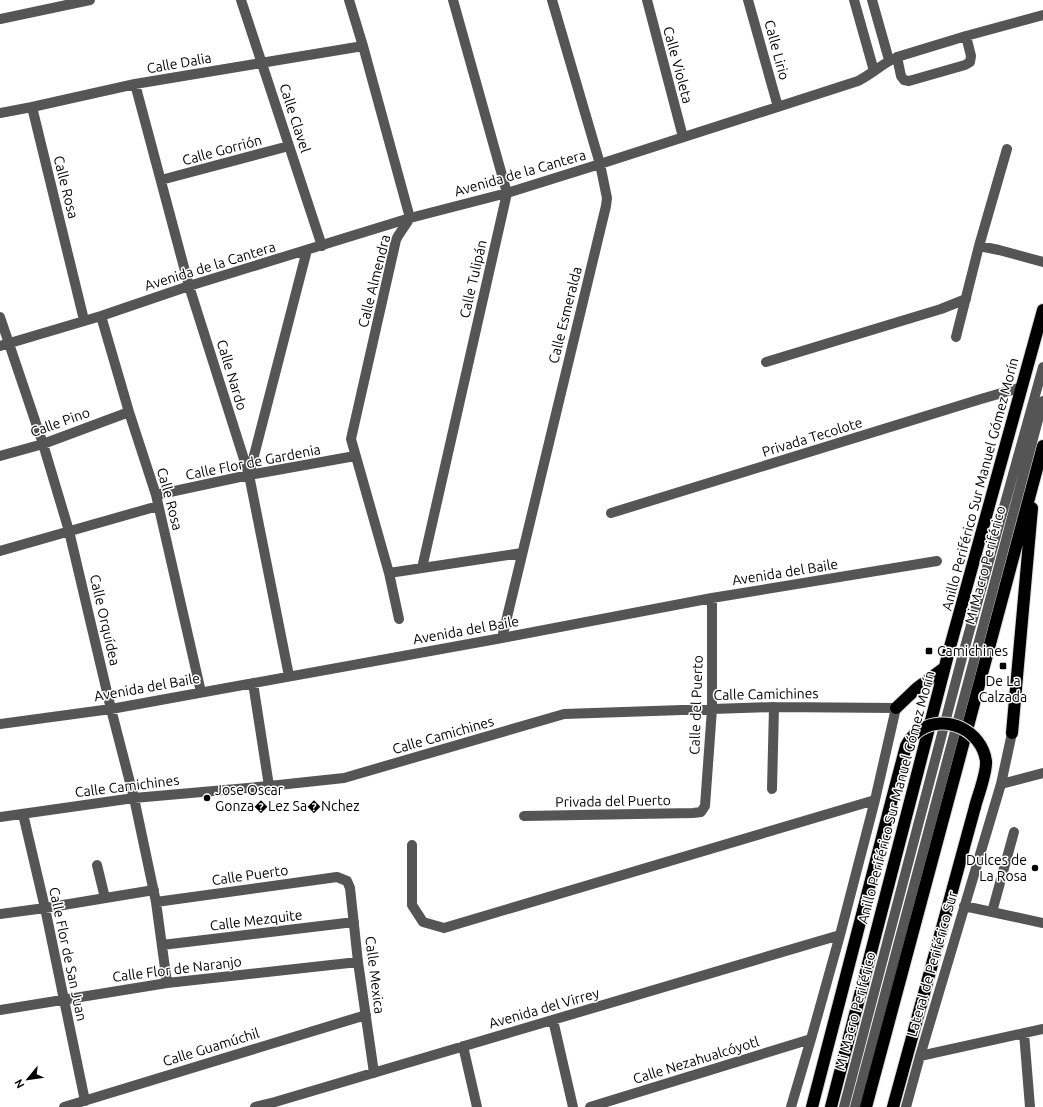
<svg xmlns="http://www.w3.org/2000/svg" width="1043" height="1107" viewBox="0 0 1043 1107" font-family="Ubuntu,sans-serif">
  <rect width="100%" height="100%" fill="#fff"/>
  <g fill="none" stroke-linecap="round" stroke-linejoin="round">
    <defs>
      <path id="highway" d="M 896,708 L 917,688 L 944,668
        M 1012,733 L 1032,508
        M 812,1107 L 892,799
        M 831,1107 L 950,647 L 1043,310
        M 866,1107 L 1043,446
        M 893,1107 L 975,807"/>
    </defs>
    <!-- highway casing -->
    <use href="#highway" stroke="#dbdbdb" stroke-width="14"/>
    <!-- minor -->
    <path stroke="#555" stroke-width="10" d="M 241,0 L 322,246
      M 349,0 L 363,46 L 410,218 L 398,236 L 396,240 L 351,439 L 389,573 L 399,619
      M 647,0 L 683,137
      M 748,0 L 778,107
      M 854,0 L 874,71
      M 872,0 L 889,60
      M 0,19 L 90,0
      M 897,57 L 901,76 L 904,80 L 909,81 L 965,65 L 970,62 L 971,56 L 966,36
      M 135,84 L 189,286 L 249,475 L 289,676
      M 32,107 L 84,320
      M 0,113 L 32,107 L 135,84 L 363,46
      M 161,180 L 289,146
      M 979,246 L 1007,149
      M 101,316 L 129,412 L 156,495 L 201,692
      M 0,317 L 43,444 L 69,531 L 111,709 L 134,798 L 156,902 L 167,983
      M 956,337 L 979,246 L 999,250 L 1043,262
      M 0,346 L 101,316 L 189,286 L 410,218 L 507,193 L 600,164 L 858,81 C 872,74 883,63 897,57 L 966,36 L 1043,15
      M 766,362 L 941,309 L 966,299
      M 0,456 L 43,444 L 129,412
      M 249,475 L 307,250
      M 156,495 L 249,475 L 355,456
      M 611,513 L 981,399 L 1022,387
      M 0,551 L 158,506
      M 422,568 L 507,193 L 453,0
      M 389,573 L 522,553
      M 502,638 L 606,206 L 607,198 L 600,164 L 552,0
      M 253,683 L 269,786
      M 0,724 L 111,709 L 502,638 L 712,598 L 937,561
      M 1001,784 L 1043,773
      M 772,789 L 774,707
      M 23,814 L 45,908 L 85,1101
      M 524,816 L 693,813 L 701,812 L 705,806 L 712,709 L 712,598
      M 0,817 L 134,798 L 269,786 L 344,778 L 564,714 L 774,707 L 896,708 L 875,800 L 840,935 L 811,1039 L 791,1107
      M 412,845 L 412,905 L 423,922 L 444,928 L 875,800
      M 97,865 L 105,898
      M 156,902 L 337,877 L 347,881 L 350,888 L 358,962 L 374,1073
      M 964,906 L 1043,923
      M 992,912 L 1014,832
      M 0,914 L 45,908 L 154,890
      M 162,945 L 354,922
      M 0,1010 L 167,983 L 358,962
      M 553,1020 L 573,1107
      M 1024,1033 L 1030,1107
      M 463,1046 L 477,1107
      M 920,1056 L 1043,1029
      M 64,1107 L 366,1015
      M 255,1107 L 275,1102 L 840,935
      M 590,1107 L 811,1039
      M 844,1107 L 963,654 L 1043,367
      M 855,1107 L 1043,401
      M 906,1107 L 920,1056 L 1001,784 L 1012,733"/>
    <!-- highway -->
    <use href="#highway" stroke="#000" stroke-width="12"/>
    <defs>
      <path id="highway-bridge" d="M 892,799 L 906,746 C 909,740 914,734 920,730 C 946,713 982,731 986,761 C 987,773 978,795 975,807"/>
    </defs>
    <!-- highway-bridge casing -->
    <use href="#highway-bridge" stroke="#dbdbdb" stroke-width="14" stroke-linecap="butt"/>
    <!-- highway-bridge -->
    <use href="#highway-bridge" stroke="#000" stroke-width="12"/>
  </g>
  <!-- markers -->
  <g fill="#000" stroke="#fff" stroke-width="1.5">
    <rect x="925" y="647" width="8" height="8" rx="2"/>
    <rect x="999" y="662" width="8" height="8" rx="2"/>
    <circle cx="207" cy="798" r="4"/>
    <circle cx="1035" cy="868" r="4"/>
  </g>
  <g text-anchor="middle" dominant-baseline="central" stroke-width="3" stroke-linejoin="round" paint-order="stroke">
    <!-- street labels -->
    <g font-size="14" fill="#000" stroke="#fff">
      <text transform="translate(777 50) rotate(75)">Calle Lirio</text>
      <text transform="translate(179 63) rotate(-10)">Calle Dalia</text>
      <text transform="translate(678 65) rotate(75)">Calle Violeta</text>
      <text transform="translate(295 118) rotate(72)">Calle Clavel</text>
      <text transform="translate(222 150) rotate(-15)">Calle Gorrión</text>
      <text transform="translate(520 173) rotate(-16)">Avenida de la Cantera</text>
      <text transform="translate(66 187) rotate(76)">Calle Rosa</text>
      <text transform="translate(210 266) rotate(-17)">Avenida de la Cantera</text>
      <text transform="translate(473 279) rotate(-77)">Calle Tulipán</text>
      <text transform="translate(374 281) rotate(-76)">Calle Almendra</text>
      <text transform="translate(565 315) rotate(-76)">Calle Esmeralda</text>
      <text transform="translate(232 375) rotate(73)">Calle Nardo</text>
      <text transform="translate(60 422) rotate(-20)">Calle Pino</text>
      <text transform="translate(812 437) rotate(-17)">Privada Tecolote</text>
      <text transform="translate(253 462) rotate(-11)">Calle Flor de Gardenia</text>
      <text transform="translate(980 484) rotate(-75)">Anillo Periférico Sur Manuel Gómez Morín</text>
      <text transform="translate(170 499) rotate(75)">Calle Rosa</text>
      <text transform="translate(985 565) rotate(-75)">Mi Macro Periférico</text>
      <text transform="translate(785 572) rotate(-9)">Avenida del Baile</text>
      <text transform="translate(105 620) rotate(77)">Calle Orquídea</text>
      <text transform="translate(466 630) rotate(-10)">Avenida del Baile</text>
      <text transform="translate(147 687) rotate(-10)">Avenida del Baile</text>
      <text transform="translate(766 694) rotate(-1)">Calle Camichines</text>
      <text transform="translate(696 705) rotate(-88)">Calle del Puerto</text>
      <text transform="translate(443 735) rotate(-16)">Calle Camichines</text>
      <text transform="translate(127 786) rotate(-7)">Calle Camichines</text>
      <text transform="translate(896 797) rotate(-75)">Anillo Periférico Sur Manuel Gómez Morín</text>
      <text transform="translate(613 801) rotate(-1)">Privada del Puerto</text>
      <text transform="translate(250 875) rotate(-8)">Calle Puerto</text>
      <text transform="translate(256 920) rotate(-7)">Calle Mezquite</text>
      <text transform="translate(68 954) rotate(78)">Calle Flor de San Juan</text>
      <text transform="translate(932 964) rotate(-74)">Lateral de Periférico Sur</text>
      <text transform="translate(177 969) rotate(-7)">Calle Flor de Naranjo</text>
      <text transform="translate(375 975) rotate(83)">Calle Mexica</text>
      <text transform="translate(544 1008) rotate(-16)">Avenida del Virrey</text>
      <text transform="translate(855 1011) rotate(-75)">Mi Macro Periférico</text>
      <text transform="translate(211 1047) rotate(-17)">Calle Guamúchil</text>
      <text transform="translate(696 1060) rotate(-17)">Calle Nezahualcóyotl</text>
    </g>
    <!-- poi labels -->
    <g font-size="14" fill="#000" stroke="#fff" text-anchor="start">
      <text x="937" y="651">Camichines</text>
      <text x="1003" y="681" text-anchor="middle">De La<tspan x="1003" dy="16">Calzada</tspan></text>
      <text x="215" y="790">Jose Oscar<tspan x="215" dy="16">Gonza�Lez Sa�Nchez</tspan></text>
      <text x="1027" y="860" text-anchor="end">Dulces de<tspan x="1027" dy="16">La Rosa</tspan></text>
    </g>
  </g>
  <!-- north arrow -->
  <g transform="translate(28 1079) rotate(241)" stroke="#ffffff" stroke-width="3" paint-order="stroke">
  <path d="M0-3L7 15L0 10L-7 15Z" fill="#000000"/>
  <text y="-6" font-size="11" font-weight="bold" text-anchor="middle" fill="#000000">N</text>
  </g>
</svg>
